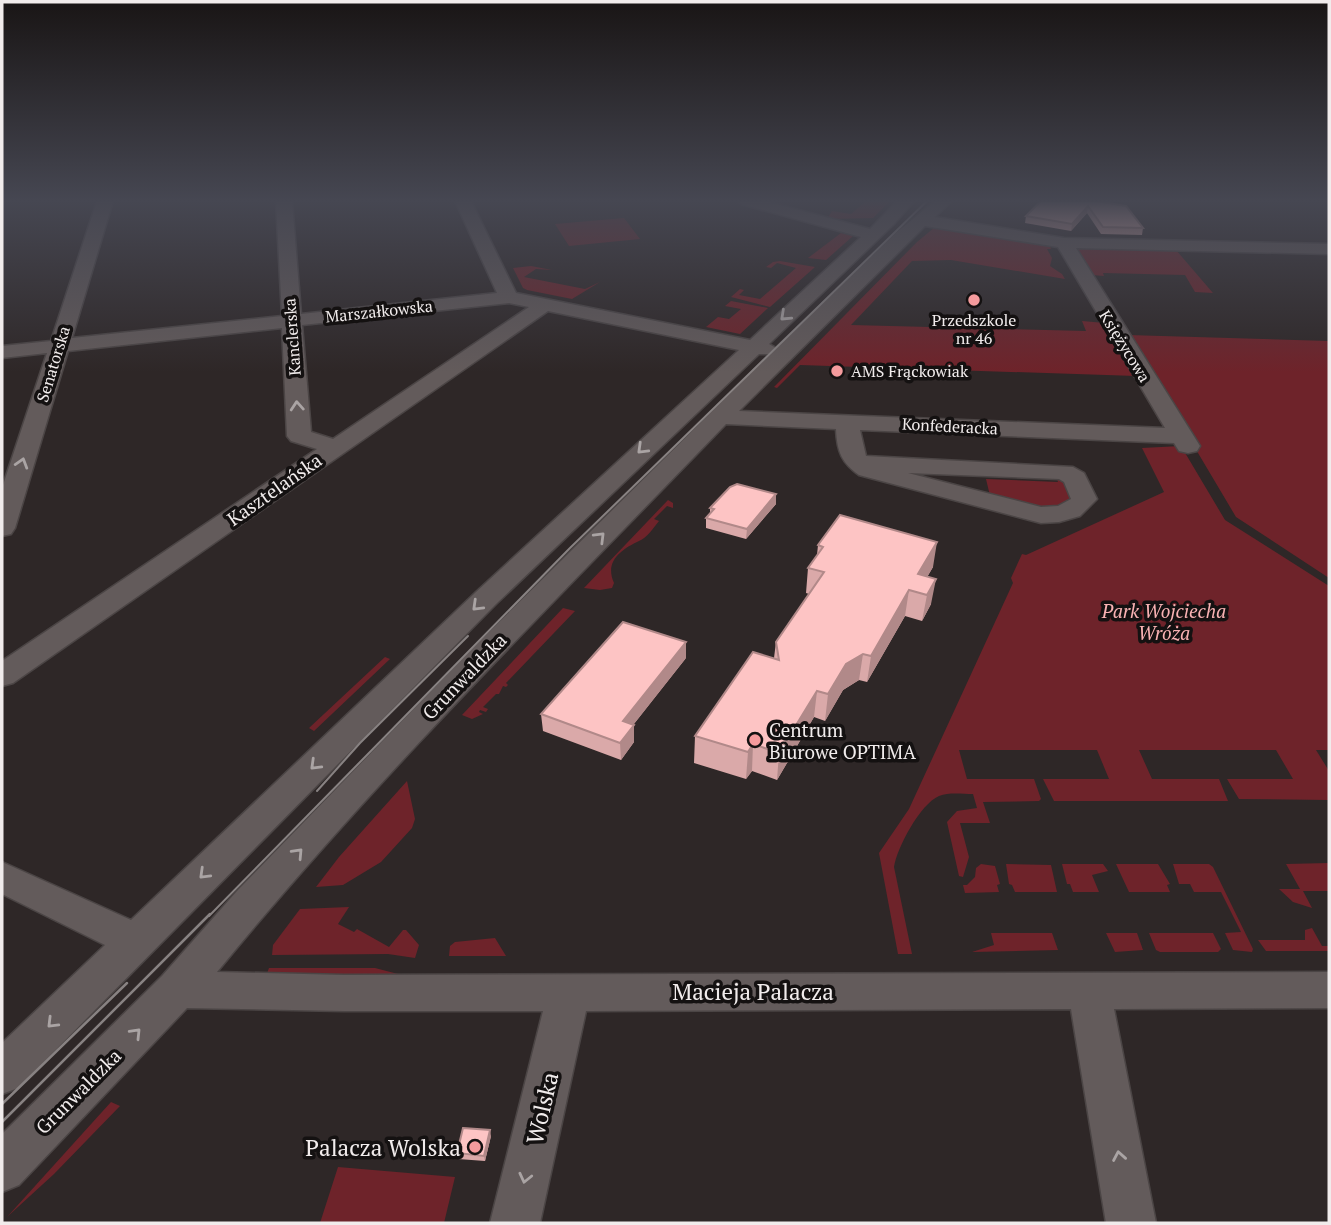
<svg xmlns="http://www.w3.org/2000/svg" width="1331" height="1225" viewBox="0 0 1331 1225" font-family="'PT Serif',serif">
  <rect width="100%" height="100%" fill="#2e2727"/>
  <!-- green -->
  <path fill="#6e232a" d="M 866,201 L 890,201 L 873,218 L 827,219 L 832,211 L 851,214 Z
    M 624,218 L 640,239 L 569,246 L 555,224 Z
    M 935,227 L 1050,245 L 1051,249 L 1047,249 L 1052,258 L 1050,266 L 1062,274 L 1065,279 L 951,260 L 912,261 L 851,325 L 1086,331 L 1082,321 L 1105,323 L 1136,376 L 800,365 L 777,388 L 774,387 L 917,242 Z
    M 841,233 L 853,236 L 826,260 L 808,258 Z
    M 1078,249 L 1176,250 L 1213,293 L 1195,292 L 1185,275 L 1103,273 L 1104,276 L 1092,275 Z
    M 780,261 L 815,267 L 770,307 L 731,297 L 740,289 L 744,290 L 739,295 L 760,299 L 796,268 L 777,263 L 771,268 L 766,267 L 773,262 Z
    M 531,266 L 552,270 L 536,269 L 524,277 L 585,289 L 600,282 L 572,299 L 527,290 L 523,288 L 513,268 Z
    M 731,301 L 768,308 L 740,334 L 706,327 L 718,317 L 729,319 L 741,309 L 725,306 Z
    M 1128,335 L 1329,341 L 1329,578 L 1236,517 Z
    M 1181,446 L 1225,520 L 1329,586 L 1329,750 L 1316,750 L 1329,771 L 1329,800 L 1239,799 L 1227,779 L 1293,779 L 1276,750 L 1139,750 L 1152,779 L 1219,779 L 1228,801 L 1054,801 L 1043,779 L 1109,779 L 1097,750 L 959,750 L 967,779 L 1034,779 L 1041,799 L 1039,801 L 983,802 L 990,823 L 960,823 L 969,857 L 963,877 L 959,876 L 947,822 L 957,811 L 977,808 L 973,794 C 962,794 949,792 939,796 C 920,804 897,848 894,867 L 912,954 L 898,954 L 879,853 L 909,809 L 1013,583 L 1011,578 L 1022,554 L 1026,555 L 1164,492 L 1142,448 Z
    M 1056,476 L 1060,476 L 1078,499 L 1055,513 L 991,500 L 986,479 L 1058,482 Z
    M 668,500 L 673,503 L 673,508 L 667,506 L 654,519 L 659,521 C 654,527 647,538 639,541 C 622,549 604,561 614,583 L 612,588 L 600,590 L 584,588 Z
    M 563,608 L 575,611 L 506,683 L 508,685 L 506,687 L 503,686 L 499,694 L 496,694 L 483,707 L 488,709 L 486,712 L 480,710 L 479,712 L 483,714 L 472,719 L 462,715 Z
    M 385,657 L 390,659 L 314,731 L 309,728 Z
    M 407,781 L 415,819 L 412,828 L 381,862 L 343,885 L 316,887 L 339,857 Z
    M 1329,863 L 1329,891 L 1303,891 L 1312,908 L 1293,902 L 1279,889 L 1300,889 L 1286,864 Z
    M 981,864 L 995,866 L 1000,884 L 997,885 L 999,892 L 965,893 L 963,885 L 967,885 L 975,877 L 976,868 Z
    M 1006,864 L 1051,865 L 1057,892 L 1015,892 L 1012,885 L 1009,884 Z
    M 1062,864 L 1103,864 L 1108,871 L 1092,875 L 1099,892 L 1073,892 L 1070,884 L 1067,884 Z
    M 1116,864 L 1158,864 L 1170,884 L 1167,885 L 1170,892 L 1129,892 Z
    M 1173,864 L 1209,864 L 1213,867 L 1253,949 L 1252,952 L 1233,950 L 1225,933 L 1241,932 L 1221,892 L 1194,892 L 1190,884 L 1179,884 Z
    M 349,907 L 338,924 L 354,932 L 357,929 L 389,947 L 403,930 L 406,930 L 419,945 L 415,958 L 388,954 L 272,955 L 273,945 L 300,909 Z
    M 1312,928 L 1322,946 L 1329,946 L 1329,951 L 1266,951 L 1258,940 L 1305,940 L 1305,930 Z
    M 991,933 L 1052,933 L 1058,950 L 972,952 L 994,945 Z
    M 1106,933 L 1137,933 L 1143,950 L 1115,952 Z
    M 1149,933 L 1213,933 L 1221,949 L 1218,952 L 1160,952 L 1156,950 Z
    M 495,938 L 506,956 L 449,956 L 450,946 L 455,942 Z
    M 269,968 L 375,968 L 398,974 L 386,978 L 266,976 Z
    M 111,1102 L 120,1106 L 54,1174 L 7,1217 Z
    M 338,1167 L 455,1177 L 444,1223 L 320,1223 Z"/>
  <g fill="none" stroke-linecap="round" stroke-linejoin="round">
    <defs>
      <path id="minor" d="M 97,201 L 113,201 L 72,338 L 282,316 L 276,201 L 292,201 L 301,314 L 497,293 L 455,201 L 471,201 L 516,293 L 750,340 L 861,237 L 741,204 L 739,201 L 765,201 L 870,229 L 897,201 L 914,201 L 894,224 L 769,344 L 776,348 L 897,232 L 935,201 L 952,201 L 935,217 L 1064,238 L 1329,244 L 1329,254 L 1076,248 L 1200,446 L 1197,451 L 1188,453 L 1179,451 L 1174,443 L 860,430 L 866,456 L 1073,467 L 1084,473 L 1097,499 L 1080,516 L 1059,522 L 1041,523 L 859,475 C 842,463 837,452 836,429 L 726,424 C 553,603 375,779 217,972 L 344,975 L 1329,972 L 1329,1008 L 1114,1009 L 1156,1223 L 1106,1223 L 1071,1009 L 586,1011 L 540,1223 L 490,1223 L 543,1011 L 344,1011 L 187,1008 L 19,1185 L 2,1192 L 2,1134 L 162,976 L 237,891 L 472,649 L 770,354 L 759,354 L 496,604 L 18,1088 L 2,1094 L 2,1043 L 105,945 L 2,894 L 2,862 L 131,920 L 476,592 L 739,350 L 548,311 L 13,683 L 2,686 L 2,661 L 317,449 L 291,441 L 287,436 L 282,328 L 68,351 L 15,528 L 11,534 L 2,536 L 2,488 L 47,353 L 2,358 L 2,346 L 51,341 ZM 925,226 L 1058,247 L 1165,428 L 739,411 ZM 509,303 L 529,307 L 333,439 L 311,432 L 302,325 ZM 908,473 L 1059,479 L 1064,482 L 1071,499 L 1058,506 L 1041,507 Z"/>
    </defs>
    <!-- minor casing -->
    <use href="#minor" stroke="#4b4545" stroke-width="3"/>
    <!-- minor -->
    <use href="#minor" fill="#635b5b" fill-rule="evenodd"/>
    <!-- tram-far1 -->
    <path stroke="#888282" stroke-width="2" d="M 317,791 L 360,743 L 468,636
      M 209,916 L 570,548 L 927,201"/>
    <!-- tram -->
    <path stroke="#888282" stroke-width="2.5" d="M 2,1104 L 127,983
      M 2,1122 L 210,914"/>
  </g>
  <!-- wall -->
  <path fill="#daa9a9" d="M 1096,201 L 1143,228 L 1142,235 L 1101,234 L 1087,213 L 1071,231 L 1025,223 L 1026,216 Z
    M 776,494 L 776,504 L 746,539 L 706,528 L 706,518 L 710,513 L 710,508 Z
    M 818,545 L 933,567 L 927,577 L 931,604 L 922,621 L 905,616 L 867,682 L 859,680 L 843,690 L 825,721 L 814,717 L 777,780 L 752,771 L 746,779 L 694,763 L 695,736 L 774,658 L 776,642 L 809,594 L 806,593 L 808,568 L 817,555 Z
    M 686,658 L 633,725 L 634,742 L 621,760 L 543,731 L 541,714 Z
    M 491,1136 L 485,1161 L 458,1159 L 457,1153 Z"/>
  <!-- shaded-wall -->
  <path fill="#b18989" d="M 1088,206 L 1087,213 L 1071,231 L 1072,224 Z
    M 776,494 L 776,504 L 746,539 L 747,529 Z
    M 937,542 L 933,567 L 918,593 L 918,574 Z
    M 936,579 L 931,604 L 922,621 L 927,595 Z
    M 909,590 L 905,616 L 867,682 L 871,656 Z
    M 686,642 L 686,658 L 623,738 L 623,721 Z
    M 863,654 L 859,680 L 843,690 L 825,721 L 828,694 L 846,664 Z
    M 817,691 L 814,717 L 777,780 L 779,753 Z
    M 634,725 L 634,742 L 621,760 L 620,743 Z
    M 753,744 L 752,771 L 746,779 L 748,752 Z
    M 490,1130 L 491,1136 L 485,1161 L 484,1156 Z"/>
  <!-- building -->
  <path fill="#fdc4c4" stroke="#b18989" stroke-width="2" d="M 1041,201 L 1096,201 L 1126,206 L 1143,228 L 1103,227 L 1088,206 L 1072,224 L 1026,216 Z
    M 737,484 L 776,494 L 747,529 L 706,518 L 714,509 L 710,508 L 730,487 Z
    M 840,515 L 937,542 L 918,574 L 936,579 L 927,595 L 909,590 L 871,656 L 863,654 L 846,664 L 828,694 L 817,691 L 779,753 L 753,744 L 748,752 L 695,736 L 753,652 L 779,660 L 776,642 L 824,572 L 808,568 L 823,547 L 818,545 Z
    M 623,622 L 686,642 L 623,721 L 634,725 L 620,743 L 541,714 Z
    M 463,1128 L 490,1130 L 484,1156 L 457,1153 Z"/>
  <!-- one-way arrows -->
  <defs><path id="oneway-chevron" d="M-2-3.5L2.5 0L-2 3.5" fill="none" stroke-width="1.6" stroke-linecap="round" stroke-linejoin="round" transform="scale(1.75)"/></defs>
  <g stroke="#aaa4a4">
    <use href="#oneway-chevron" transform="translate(785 316) rotate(137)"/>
    <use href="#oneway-chevron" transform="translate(297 406) rotate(-94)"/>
    <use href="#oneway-chevron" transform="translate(642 449) rotate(136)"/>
    <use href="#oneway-chevron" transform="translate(22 463) rotate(-73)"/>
    <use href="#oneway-chevron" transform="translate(600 537) rotate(-45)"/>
    <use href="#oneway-chevron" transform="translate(477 606) rotate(136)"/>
    <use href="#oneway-chevron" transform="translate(315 765) rotate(136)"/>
    <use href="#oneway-chevron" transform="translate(298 853) rotate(-47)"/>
    <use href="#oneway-chevron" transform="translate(204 874) rotate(136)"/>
    <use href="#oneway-chevron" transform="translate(52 1023) rotate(135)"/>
    <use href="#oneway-chevron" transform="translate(136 1033) rotate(-46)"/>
    <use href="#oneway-chevron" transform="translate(1119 1156) rotate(-100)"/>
    <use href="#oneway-chevron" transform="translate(525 1178) rotate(103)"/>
  </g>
  <!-- sky -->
  <linearGradient id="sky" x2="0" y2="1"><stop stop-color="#191515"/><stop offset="0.54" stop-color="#464752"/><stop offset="1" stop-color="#464752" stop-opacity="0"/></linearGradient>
  <rect width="1331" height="372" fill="url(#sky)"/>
  <!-- markers -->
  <g fill="#f59b9d" stroke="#141111" stroke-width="2.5">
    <circle cx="974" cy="300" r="7"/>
    <circle cx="837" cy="371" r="7"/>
    <circle cx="755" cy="740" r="7"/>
    <circle cx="475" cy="1147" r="7"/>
  </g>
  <g text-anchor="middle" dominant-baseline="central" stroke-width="7" stroke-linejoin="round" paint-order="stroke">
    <!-- far-street labels -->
    <g font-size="16" fill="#f1ecec" stroke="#141111">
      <text transform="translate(379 311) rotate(-6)">Marszałkowska</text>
      <text transform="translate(292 337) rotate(-94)">Kanclerska</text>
      <text transform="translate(1125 346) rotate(58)">Księżycowa</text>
      <text transform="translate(53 364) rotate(-73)">Senatorska</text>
      <text transform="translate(950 426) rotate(3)">Konfederacka</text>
    </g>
    <!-- far-poi labels -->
    <g font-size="16" fill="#f1ecec" stroke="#141111">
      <text x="974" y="320">Przedszkole<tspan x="974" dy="18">nr 46</tspan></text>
      <text x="851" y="371" text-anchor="start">AMS Frąckowiak</text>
    </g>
    <!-- street labels -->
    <g font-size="19" fill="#f1ecec" stroke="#141111">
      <text transform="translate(274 489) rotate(-35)">Kasztelańska</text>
      <text transform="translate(464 676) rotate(-46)">Grunwaldzka</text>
      <text transform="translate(78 1091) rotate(-45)">Grunwaldzka</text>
    </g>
    <!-- park labels -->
    <g font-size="19" font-style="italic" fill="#f9b2b3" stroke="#141111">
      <text x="1164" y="610">Park Wojciecha<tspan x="1164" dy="22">Wróża</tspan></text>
    </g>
    <!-- poi labels -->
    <g font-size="19" fill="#f1ecec" stroke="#141111" text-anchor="start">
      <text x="769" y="729">Centrum<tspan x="769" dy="22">Biurowe OPTIMA</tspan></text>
    </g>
    <!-- near-street labels -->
    <g font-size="23" fill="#f1ecec" stroke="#141111">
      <text x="753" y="991">Macieja Palacza</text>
      <text transform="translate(542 1108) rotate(-77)">Wolska</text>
    </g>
    <!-- near-poi labels -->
    <g font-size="23" fill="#f1ecec" stroke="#141111" text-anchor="end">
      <text x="461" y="1147">Palacza Wolska</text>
    </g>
  </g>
  <!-- border -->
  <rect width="1331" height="1225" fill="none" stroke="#f1ecec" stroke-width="7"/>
</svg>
